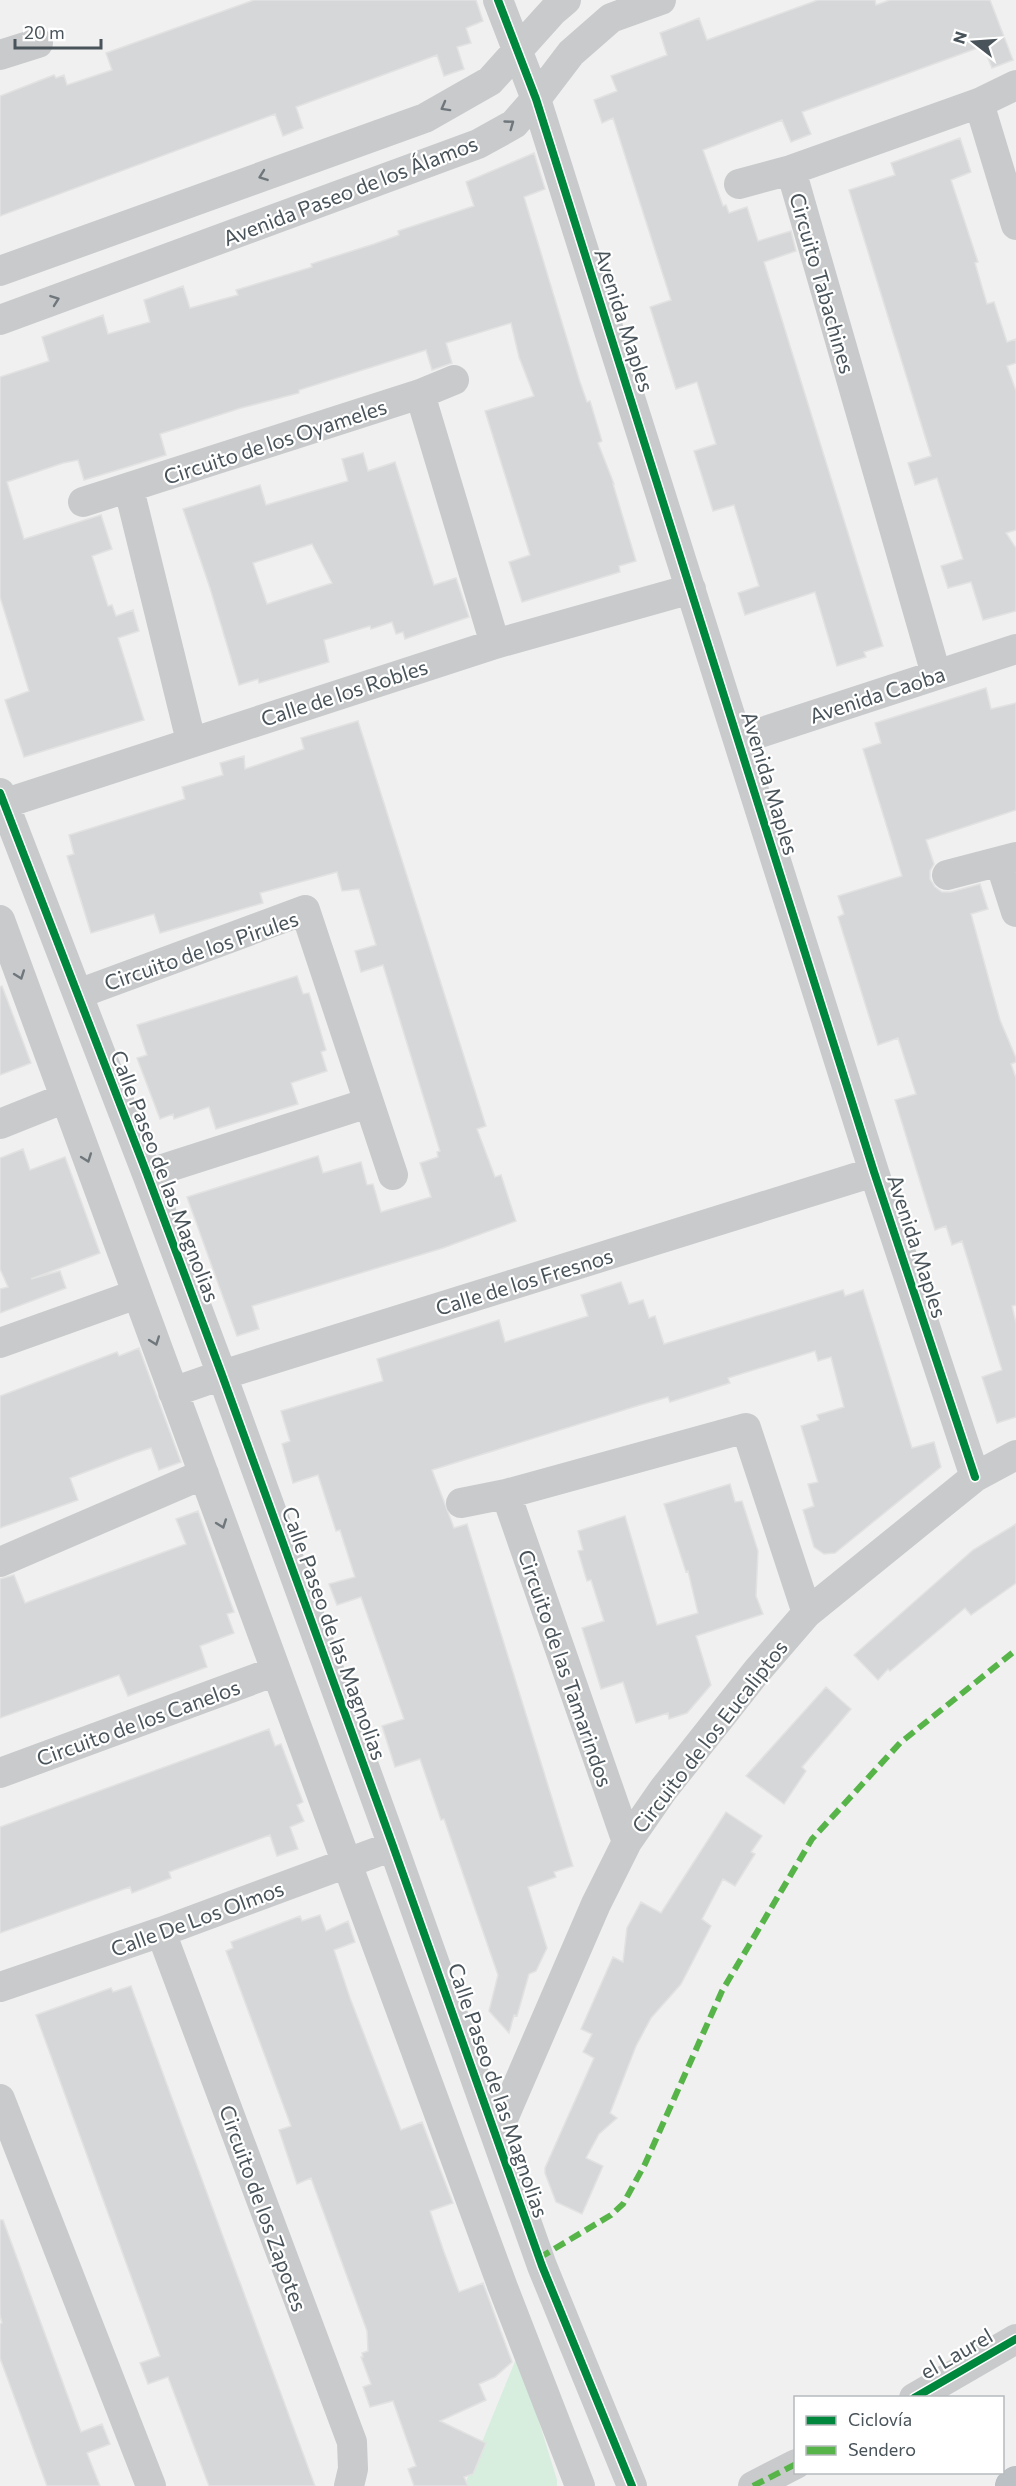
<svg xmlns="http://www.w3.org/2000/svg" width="1016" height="2486" viewBox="0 0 1016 2486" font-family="Commissioner,sans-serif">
  <rect width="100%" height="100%" fill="#f0f0f0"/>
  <!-- green -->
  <path fill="#d7edde" d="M 518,2354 L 557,2480 L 557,2486 L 464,2486 Z"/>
  <!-- building -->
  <path fill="#d6d7d8" stroke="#e2e2e3" stroke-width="1.5" fill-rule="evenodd" d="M 254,0 L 476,0 L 483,21 L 466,28 L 471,43 L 457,47 L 464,69 L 444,76 L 437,55 L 296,107 L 303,128 L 283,136 L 275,114 L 0,216 L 0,96 L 54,75 L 56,78 L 64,75 L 67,85 L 112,70 L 106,53 Z
    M 818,0 L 875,0 L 876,5 L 890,0 L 990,0 L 1013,60 L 992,68 L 983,46 L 802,112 L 811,134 L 791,142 L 782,120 L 703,150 L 723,206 L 726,205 L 729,213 L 747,207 L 758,241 L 791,231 L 796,251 L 764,262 L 883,646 L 864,652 L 866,657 L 837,666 L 815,592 L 745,615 L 738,593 L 759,586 L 734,505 L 713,511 L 694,451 L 716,444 L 697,382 L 676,389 L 650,307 L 671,300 L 613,118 L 602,123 L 594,100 L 617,91 L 611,76 L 667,55 L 660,33 L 699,18 L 707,40 Z
    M 960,138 L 971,172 L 951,180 L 978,262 L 975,263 L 987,304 L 994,302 L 1007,342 L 1016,339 L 1016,363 L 1007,366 L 1016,391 L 1016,530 L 1006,533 L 1016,548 L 1016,611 L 983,620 L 971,582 L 948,588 L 941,566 L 963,559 L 937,478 L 915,485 L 908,463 L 931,456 L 849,190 L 895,175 L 891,163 Z
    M 534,153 L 545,189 L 524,197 L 580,382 L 587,402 L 590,401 L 602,441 L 598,443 L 614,484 L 613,484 L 636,561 L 619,566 L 620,572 L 522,602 L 509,562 L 530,555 L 485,411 L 534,396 L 519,357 L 511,323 L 446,343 L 452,363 L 432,370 L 426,350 L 299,390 L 299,393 L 241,408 L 160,434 L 166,455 L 124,468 L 84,480 L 78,460 L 63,463 L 7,482 L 24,539 L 101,515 L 112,549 L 92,556 L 108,606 L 112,605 L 116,616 L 133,610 L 139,631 L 118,638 L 144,720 L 24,757 L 5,700 L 29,691 L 0,597 L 0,377 L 49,361 L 42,337 L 103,315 L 108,334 L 150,322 L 144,300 L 183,286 L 190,308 L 238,295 L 236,290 L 312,267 L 311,264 L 374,244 L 399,235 L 398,231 L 474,206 L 466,182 Z
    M 363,453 L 368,471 L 395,462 L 434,585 L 456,578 L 469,617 L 405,639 L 403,632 L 396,634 L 392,622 L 371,629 L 370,626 L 324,640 L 329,662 L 259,683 L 258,679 L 239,685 L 210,588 L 183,509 L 260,485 L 266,505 L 348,481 L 342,459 ZM 312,544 L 332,583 L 267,604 L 253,563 Z
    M 986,688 L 991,709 L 1016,703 L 1016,810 L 926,840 L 934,864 L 930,871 L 930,879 L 935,887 L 942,892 L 951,892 L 980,884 L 988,909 L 971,914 L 1000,1020 L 1016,1058 L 1016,1062 L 1011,1064 L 1016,1078 L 1016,1305 L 1012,1306 L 1016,1323 L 1016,1417 L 997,1423 L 982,1377 L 1002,1370 L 962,1241 L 952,1245 L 946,1226 L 935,1230 L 895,1100 L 916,1094 L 898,1038 L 878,1045 L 838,917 L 844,914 L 838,896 L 902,876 L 863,749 L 881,743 L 875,723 Z
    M 358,721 L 486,1126 L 477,1129 L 495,1177 L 501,1175 L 516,1221 L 443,1248 L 252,1306 L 259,1329 L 237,1336 L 187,1197 L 318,1156 L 323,1173 L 361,1162 L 367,1185 L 373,1184 L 381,1212 L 431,1197 L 420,1163 L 438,1157 L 437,1152 L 440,1151 L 383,965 L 361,972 L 355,951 L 376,945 L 359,889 L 342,891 L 337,872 L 260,893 L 263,903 L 160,933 L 154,914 L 91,933 L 67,856 L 74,854 L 69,835 L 185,799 L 182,787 L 223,775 L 220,763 L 244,756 L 245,769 L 304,749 L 301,738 Z
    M 297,976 L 303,994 L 309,993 L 326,1050 L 321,1052 L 327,1071 L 291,1083 L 298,1104 L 216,1129 L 209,1107 L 174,1119 L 173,1114 L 160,1119 L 137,1058 L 147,1055 L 137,1025 Z
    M 2,986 L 31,1063 L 0,1075 L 0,987 Z
    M 23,1149 L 30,1170 L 65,1157 L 100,1253 L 31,1279 L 60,1271 L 66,1288 L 0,1313 L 0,1289 L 8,1287 L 0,1269 L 0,1158 Z
    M 621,1282 L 629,1304 L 643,1300 L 649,1318 L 655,1316 L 664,1344 L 843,1290 L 845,1296 L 863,1290 L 912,1448 L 934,1442 L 941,1467 L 835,1553 L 824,1554 L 814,1547 L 803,1510 L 814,1506 L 808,1484 L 818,1482 L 801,1426 L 819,1420 L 817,1415 L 844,1407 L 831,1357 L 818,1361 L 815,1351 L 728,1378 L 730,1383 L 670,1402 L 668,1397 L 640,1405 L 432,1470 L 454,1528 L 467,1524 L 573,1866 L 554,1872 L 556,1877 L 528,1887 L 547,1948 L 536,1971 L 529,1974 L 517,2016 L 514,2015 L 509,2033 L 489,2011 L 498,1975 L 444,1819 L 441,1820 L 420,1759 L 395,1767 L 382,1726 L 404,1719 L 361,1597 L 337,1605 L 329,1584 L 355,1577 L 340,1530 L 336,1531 L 318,1475 L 293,1483 L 282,1444 L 290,1441 L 281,1411 L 383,1381 L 377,1359 L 499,1320 L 505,1342 L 588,1316 L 581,1295 Z
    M 139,1348 L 181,1462 L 159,1470 L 151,1448 L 135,1453 L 70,1478 L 78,1500 L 0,1528 L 0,1396 L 117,1352 L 119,1356 Z
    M 730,1484 L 735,1502 L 742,1501 L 758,1551 L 756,1596 L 763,1614 L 696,1636 L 711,1685 L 687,1713 L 669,1719 L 668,1713 L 636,1723 L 623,1682 L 601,1689 L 582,1628 L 604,1621 L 591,1580 L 587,1581 L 578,1551 L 583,1550 L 578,1531 L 625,1516 L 657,1625 L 698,1613 L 688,1571 L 686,1572 L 664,1504 Z
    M 198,1511 L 234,1612 L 227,1614 L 234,1633 L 200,1646 L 207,1667 L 128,1696 L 119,1675 L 0,1718 L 0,1579 L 14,1575 L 25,1603 L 186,1544 L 176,1519 Z
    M 1016,1524 L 1016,1583 L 971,1615 L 965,1608 L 890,1671 L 888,1669 L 878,1680 L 854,1655 L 973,1550 Z
    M 826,1687 L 851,1709 L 802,1767 L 806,1771 L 784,1804 L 746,1776 Z
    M 269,1729 L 275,1746 L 281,1744 L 303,1802 L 297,1805 L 304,1821 L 290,1827 L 298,1849 L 277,1856 L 270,1835 L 169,1872 L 171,1878 L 132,1893 L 130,1887 L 0,1933 L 0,1827 Z
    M 726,1812 L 762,1836 L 751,1852 L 755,1854 L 735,1886 L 723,1879 L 702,1919 L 711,1926 L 681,1984 L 651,2018 L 636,2046 L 610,2113 L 617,2118 L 599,2134 L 586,2158 L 603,2166 L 582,2214 L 556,2202 L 545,2173 L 545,2168 L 594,2058 L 583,2052 L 592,2034 L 581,2029 L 613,1957 L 623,1962 L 627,1928 L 641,1902 L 661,1913 Z
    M 320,1915 L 326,1931 L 348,1921 L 355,1942 L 334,1950 L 350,1998 L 401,2130 L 422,2122 L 453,2203 L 430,2211 L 444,2252 L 459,2292 L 483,2283 L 512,2362 L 495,2377 L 479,2384 L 486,2400 L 440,2421 L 486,2443 L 473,2474 L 464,2477 L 468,2486 L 414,2486 L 408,2469 L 416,2466 L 393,2401 L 370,2407 L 363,2387 L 371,2384 L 361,2357 L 363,2357 L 362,2353 L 368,2351 L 367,2331 L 311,2178 L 297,2184 L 279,2130 L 291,2126 L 226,1951 L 233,1948 L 231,1942 L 300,1916 L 302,1921 Z
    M 131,1986 L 173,2101 L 315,2486 L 209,2486 L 168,2377 L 148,2384 L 140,2363 L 160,2356 L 36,2015 L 111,1988 L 113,1992 Z
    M 0,2220 L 3,2220 L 81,2432 L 102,2424 L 110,2444 L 87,2453 L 100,2486 L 47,2486 L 0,2358 L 0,2324 L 2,2323 L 0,2315 Z"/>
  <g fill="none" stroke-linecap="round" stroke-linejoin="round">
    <defs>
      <path id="highway" d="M 1012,2486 L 1016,2483"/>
    </defs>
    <!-- highway casing -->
    <use href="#highway" stroke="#b6babe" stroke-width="34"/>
    <!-- minor -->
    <path stroke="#c8cacb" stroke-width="30" d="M 498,0 L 536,99 L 874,1172 L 975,1477
      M 0,55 L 38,43
      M 979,103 L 1016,225
      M 791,170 L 936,674
      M 739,184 L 791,170 L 979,103 L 1016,85
      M 0,271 L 425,118 L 490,81 L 553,11 L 566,0
      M 0,320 L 478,144 L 514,124 L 536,99 L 571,53 L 611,18 L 661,0
      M 420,394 L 495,644
      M 129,489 L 191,741
      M 83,502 L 420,394 L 454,380
      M 738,740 L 1016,649
      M 0,793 L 147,1174 L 222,1375 L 393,1846 L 542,2266 L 632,2486
      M 0,805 L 495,644 L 691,589
      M 1000,862 L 1016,912
      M 947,875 L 1016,857
      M 0,920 L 502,2285 L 580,2486
      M 78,994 L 305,910 L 393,1175
      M 0,1124 L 65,1098
      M 147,1174 L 368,1103
      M 0,1343 L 137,1294
      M 173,1392 L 222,1375 L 874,1172
      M 506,1494 L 627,1842
      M 461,1503 L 506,1494 L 746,1428 L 807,1613
      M 0,1562 L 204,1474
      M 0,1773 L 276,1671
      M 161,1932 L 352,2442 L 353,2469 L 349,2486
      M 0,1987 L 161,1932 L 393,1846
      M 0,2099 L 151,2486
      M 496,2135 L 596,1904 L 627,1842 L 663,1790 L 757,1671 L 807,1613 L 975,1477 L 1016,1455
      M 914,2398 L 1016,2339
      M 753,2486 L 796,2464"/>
    <!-- highway -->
    <use href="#highway" stroke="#bac0c3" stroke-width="33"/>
    <!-- quiet -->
    <path stroke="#57b448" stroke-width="6" stroke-dasharray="12 6" stroke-linecap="butt" d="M 539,2258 L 611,2215 L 623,2204 L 645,2164 L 722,1991 L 812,1839 L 900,1743 L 1016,1650
      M 753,2486 L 796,2464"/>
    <defs>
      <path id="cycleway" d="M 498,0 L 536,99 L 874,1172 L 975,1477
        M 0,793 L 147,1174 L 222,1375 L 393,1846 L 542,2266 L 632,2486
        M 914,2398 L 1016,2339"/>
    </defs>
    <!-- cycleway casing -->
    <use href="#cycleway" stroke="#fff" stroke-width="11"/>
    <!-- cycleway -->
    <use href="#cycleway" stroke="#00873e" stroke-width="8"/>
  </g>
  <!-- one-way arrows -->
  <defs><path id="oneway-chevron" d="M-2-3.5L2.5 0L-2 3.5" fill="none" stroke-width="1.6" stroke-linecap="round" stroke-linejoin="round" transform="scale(1.5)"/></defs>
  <g stroke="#6f777c">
    <use href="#oneway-chevron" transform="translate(445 107) rotate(151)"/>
    <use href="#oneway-chevron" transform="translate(510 124) rotate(-36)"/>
    <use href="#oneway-chevron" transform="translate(263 176) rotate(160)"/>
    <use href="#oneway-chevron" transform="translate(55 300) rotate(-20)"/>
    <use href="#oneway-chevron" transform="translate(20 975) rotate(70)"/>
    <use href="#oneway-chevron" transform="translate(87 1158) rotate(70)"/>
    <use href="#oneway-chevron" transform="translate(155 1341) rotate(70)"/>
    <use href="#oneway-chevron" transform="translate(222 1524) rotate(70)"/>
  </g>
  <g text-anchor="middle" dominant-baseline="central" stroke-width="4.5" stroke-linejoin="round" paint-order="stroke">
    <!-- street labels -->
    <g font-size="21" fill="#49535a" stroke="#fff">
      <text transform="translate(350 190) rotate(-21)">Avenida Paseo de los Álamos</text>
      <text transform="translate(823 283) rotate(74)">Circuito Tabachines</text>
      <text transform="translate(625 320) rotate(72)">Avenida Maples</text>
      <text transform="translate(275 441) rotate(-18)">Circuito de los Oyameles</text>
      <text transform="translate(344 692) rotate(-18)">Calle de los Robles</text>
      <text transform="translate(877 694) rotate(-18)">Avenida Caoba</text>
      <text transform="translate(771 783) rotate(73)">Avenida Maples</text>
      <text transform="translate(201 950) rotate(-19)">Circuito de los Pirules</text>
      <text transform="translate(166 1176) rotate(69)">Calle Paseo de las Magnolias</text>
      <text transform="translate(918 1246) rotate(72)">Avenida Maples</text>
      <text transform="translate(524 1281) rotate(-17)">Calle de los Fresnos</text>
      <text transform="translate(335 1633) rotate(70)">Calle Paseo de las Magnolias</text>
      <text transform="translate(566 1668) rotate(71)">Circuito de las Tamarindos</text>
      <text transform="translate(138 1722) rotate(-20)">Circuito de los Canelos</text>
      <text transform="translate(709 1736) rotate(-52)">Circuito de los Eucaliptos</text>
      <text transform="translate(197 1918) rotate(-20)">Calle De Los Olmos</text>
      <text transform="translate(499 2090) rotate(71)">Calle Paseo de las Magnolias</text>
      <text transform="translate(264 2208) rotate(70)">Circuito de los Zapotes</text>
      <text transform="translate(956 2353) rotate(-30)">el Laurel</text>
    </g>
  </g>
  <!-- legend -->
  <rect x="794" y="2396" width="210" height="78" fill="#ffffff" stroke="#b6babd" stroke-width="1.5"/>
  <rect x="806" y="2416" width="30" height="9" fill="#00873e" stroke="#b6babd" stroke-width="1.5"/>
  <text x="848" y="2426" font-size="18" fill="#49535a">Ciclovía</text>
  <rect x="806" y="2446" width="30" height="9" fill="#57b448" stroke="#b6babd" stroke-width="1.5"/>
  <text x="848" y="2456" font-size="18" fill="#49535a">Sendero</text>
  <!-- north arrow -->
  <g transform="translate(974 42) rotate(287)" stroke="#ffffff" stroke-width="4.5" paint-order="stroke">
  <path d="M0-4.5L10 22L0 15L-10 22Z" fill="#49535a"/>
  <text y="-9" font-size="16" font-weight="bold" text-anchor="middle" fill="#49535a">N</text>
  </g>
  <!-- scale -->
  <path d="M15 39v9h86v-9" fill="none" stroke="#49535a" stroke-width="3"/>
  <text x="24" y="39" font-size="18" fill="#49535a" stroke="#ffffff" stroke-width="4.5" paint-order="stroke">20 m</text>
</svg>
